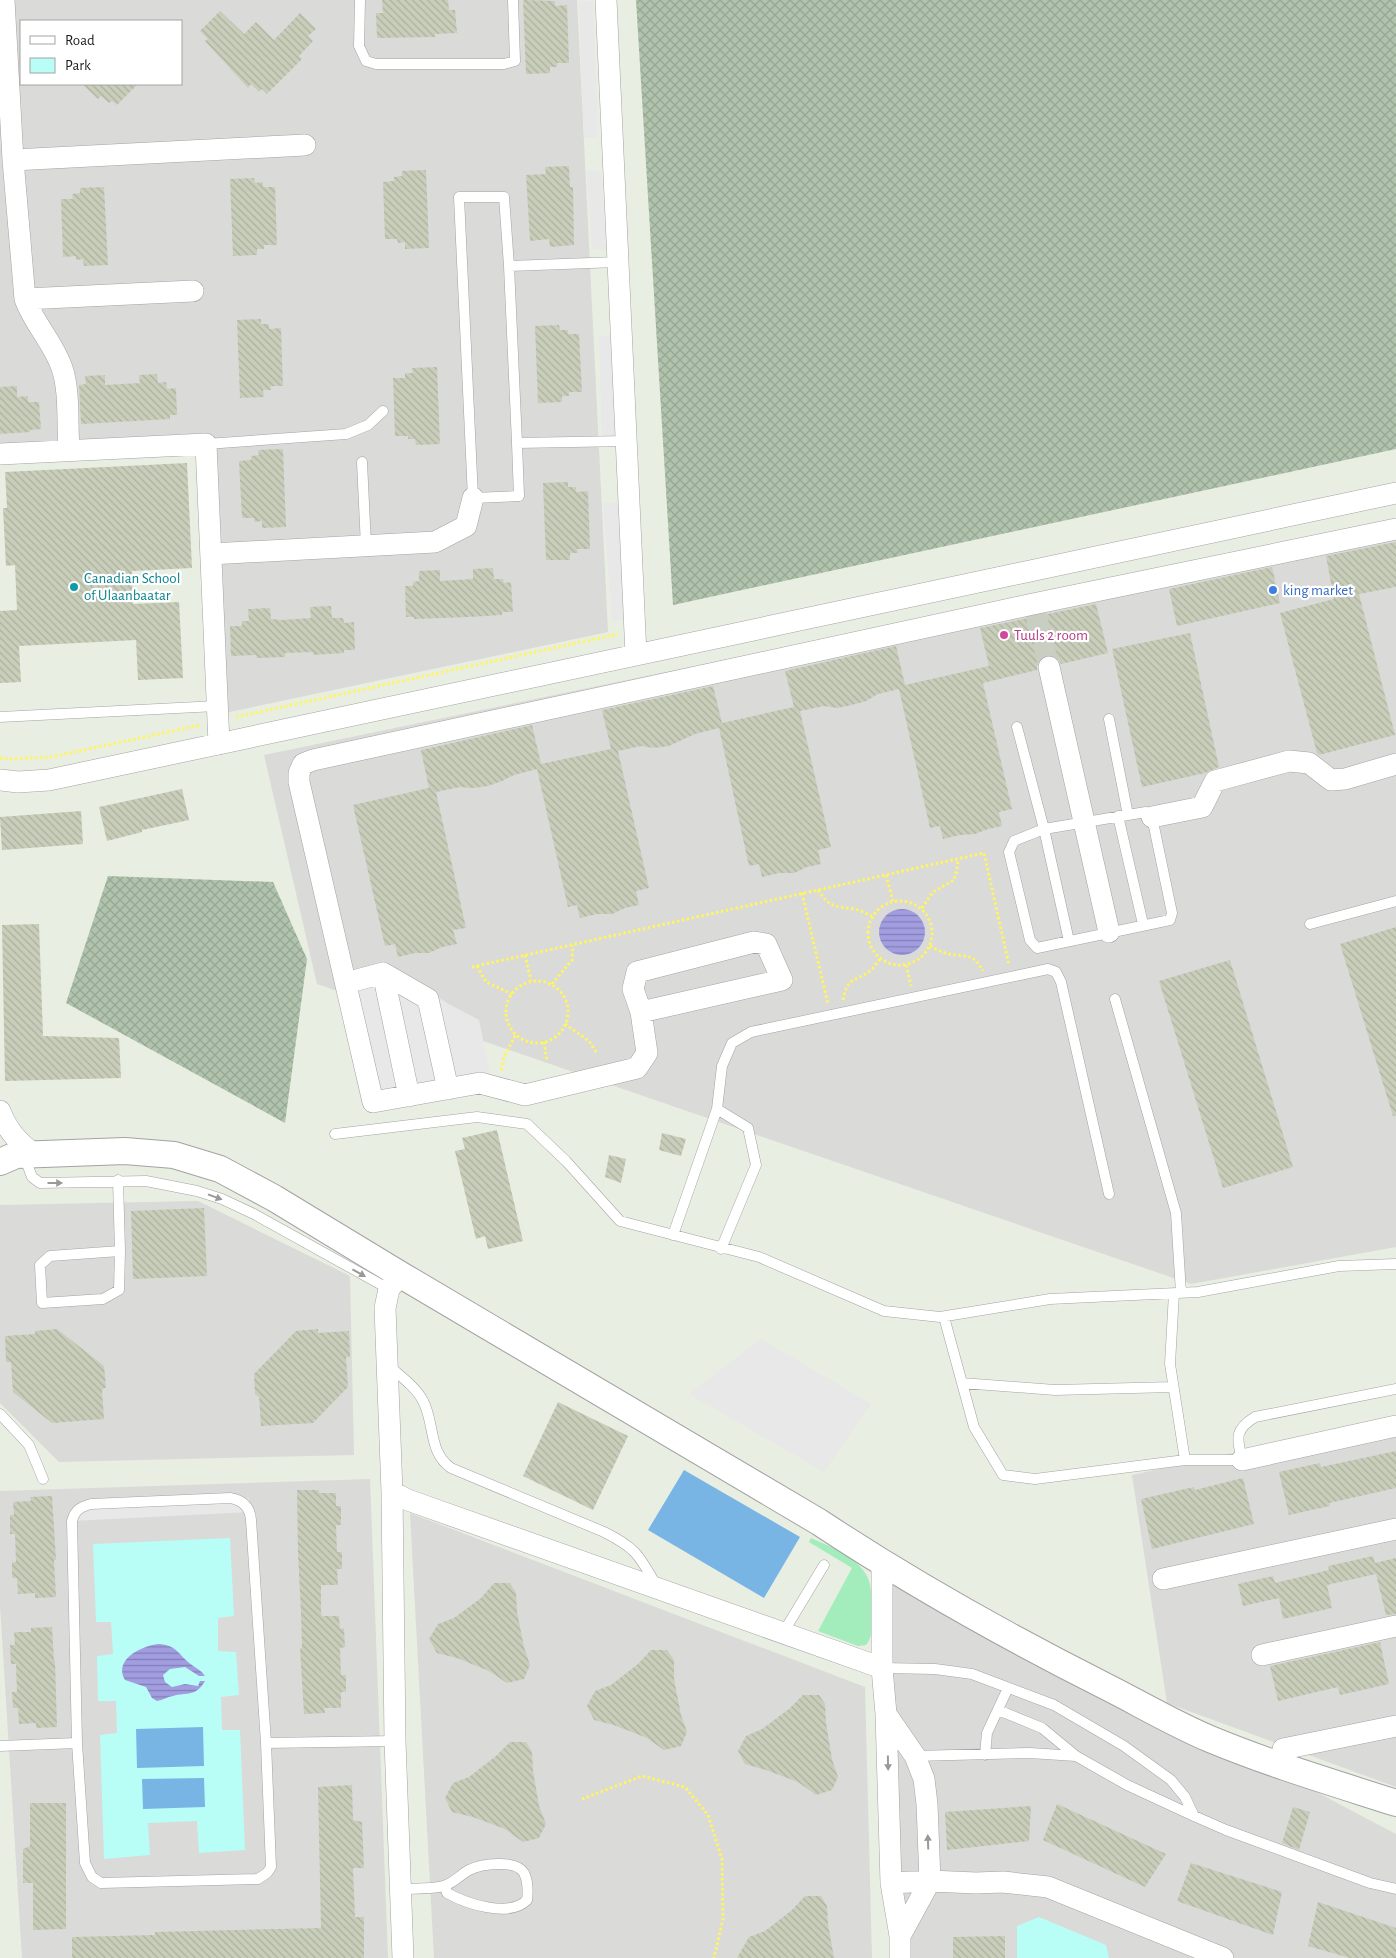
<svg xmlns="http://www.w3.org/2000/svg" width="1396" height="1958" viewBox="0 0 1396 1958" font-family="'Alegreya Sans',sans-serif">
  <defs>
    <pattern id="construction-cross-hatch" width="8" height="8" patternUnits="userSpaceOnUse" patternTransform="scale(1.25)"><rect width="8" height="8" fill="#b0c3ac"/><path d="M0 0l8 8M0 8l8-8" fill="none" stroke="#97a793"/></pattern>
    <pattern id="water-rules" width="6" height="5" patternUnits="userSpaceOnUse" patternTransform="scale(1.25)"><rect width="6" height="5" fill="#a19de0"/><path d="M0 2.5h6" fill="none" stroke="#827fb5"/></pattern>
    <pattern id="building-back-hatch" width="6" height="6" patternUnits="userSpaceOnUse" patternTransform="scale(1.25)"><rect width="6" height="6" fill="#c9ceba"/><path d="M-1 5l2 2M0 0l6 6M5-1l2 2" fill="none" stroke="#acb09f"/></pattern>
  </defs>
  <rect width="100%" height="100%" fill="#e8eee1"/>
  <!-- residential -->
  <path fill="#dadad9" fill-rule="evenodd" d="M 0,0 L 577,0 L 608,632 L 225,713 L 213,435 L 0,445 ZM 21,21 L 181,21 L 181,84 L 21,84 Z
    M 1396,521 L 1396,1247 L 1191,1284 L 317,984 L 264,755 Z
    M 198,1201 L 350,1276 L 354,1455 L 59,1462 L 0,1403 L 0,1205 Z
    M 1396,1417 L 1396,1787 L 1167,1703 L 1132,1475 Z
    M 370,1479 L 388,1958 L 22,1958 L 0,1605 L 0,1491 Z
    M 410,1513 L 865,1687 L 872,1958 L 434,1958 Z
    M 882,1563 L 1396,1834 L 1396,1958 L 892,1958 Z"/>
  <!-- construction -->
  <path fill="url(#construction-cross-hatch)" d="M 636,0 L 1396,0 L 1396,449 L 673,605 Z
    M 108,876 L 273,882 L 307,959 L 285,1123 L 66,1003 Z"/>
  <!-- grass -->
  <path fill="#a2edbb" d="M 811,1538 C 831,1547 861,1558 869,1581 C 872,1590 871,1602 872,1612 C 872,1624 874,1635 866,1645 L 858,1646 L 818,1631 L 852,1568 L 809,1542 Z"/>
  <!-- park -->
  <path fill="#b9fdf7" d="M 230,1538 L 234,1616 L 218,1618 L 218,1651 L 236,1652 L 239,1695 L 221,1697 L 222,1730 L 240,1730 L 245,1850 L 199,1853 L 197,1821 L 148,1823 L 150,1855 L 104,1859 L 100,1735 L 117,1733 L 116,1701 L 98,1701 L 97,1656 L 113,1654 L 111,1622 L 96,1622 L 93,1544 Z
    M 1039,1917 L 1106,1945 L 1109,1958 L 1017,1958 L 1017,1926 Z"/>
  <!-- pitch -->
  <path fill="#78b5e4" d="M 684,1470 L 800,1537 L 764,1598 L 648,1530 Z
    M 203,1727 L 204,1766 L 137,1768 L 136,1729 Z
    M 204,1778 L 205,1807 L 143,1809 L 142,1779 Z"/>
  <!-- parking -->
  <path fill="#e8e8e8" d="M 579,1 L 593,1 L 598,138 L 584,138 Z
    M 601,170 L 606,249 L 592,250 L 587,171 Z
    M 599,336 L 614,336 L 616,436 L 602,437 Z
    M 618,502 L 627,619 L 612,621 L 603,503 Z
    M 396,969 L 447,1003 L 479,1020 L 493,1087 L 448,1089 L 361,1101 L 337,981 Z
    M 761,1339 L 871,1404 L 824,1472 L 689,1394 Z
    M 249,1498 L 250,1512 L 72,1521 L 71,1508 Z"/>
  <!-- water -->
  <path fill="url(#water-rules)" d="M879 932a23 23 0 1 1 46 0a23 23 0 1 1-46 0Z
    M 158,1644 C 178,1645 178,1655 192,1665 C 197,1669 201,1670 205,1676 L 199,1676 L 185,1667 L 170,1669 L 163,1675 L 165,1682 L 172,1687 L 185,1684 L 198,1686 L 200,1681 L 205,1681 C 196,1697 187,1692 173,1696 C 167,1697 163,1700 157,1701 L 152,1698 L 146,1687 L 125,1680 C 113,1660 141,1646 158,1644 Z"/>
  <!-- building -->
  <path fill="url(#building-back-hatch)" d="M 382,0 L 448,0 L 449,10 L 455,10 L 457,33 L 435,34 L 435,37 L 377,38 L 376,13 L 383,13 Z
    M 523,0 L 555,1 L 555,6 L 567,5 L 569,63 L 557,63 L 557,67 L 550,67 L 550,73 L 526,74 Z
    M 220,11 L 244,34 L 256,22 L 274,40 L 300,13 L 316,29 L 308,36 L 313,41 L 299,56 L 302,59 L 267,94 L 262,89 L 259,92 L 251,84 L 248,88 L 205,41 L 208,39 L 200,31 Z
    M 82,84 L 138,84 L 117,105 L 112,101 L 109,103 L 101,96 L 98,99 Z
    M 569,166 L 570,187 L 573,187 L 574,245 L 550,247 L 549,239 L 530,241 L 526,175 L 546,174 L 545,167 Z
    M 426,170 L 429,248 L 405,249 L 405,242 L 398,243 L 397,239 L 385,239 L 383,182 L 394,181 L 394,177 L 402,176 L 402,171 Z
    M 254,178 L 255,183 L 263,182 L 263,187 L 275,187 L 277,245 L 264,245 L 264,249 L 257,249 L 257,255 L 233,256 L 230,179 Z
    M 104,187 L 108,265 L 84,266 L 83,259 L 76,260 L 76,256 L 63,257 L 61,199 L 73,199 L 72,194 L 80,193 L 80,188 Z
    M 261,319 L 261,324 L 269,324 L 269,329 L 281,328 L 283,386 L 271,386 L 271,390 L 263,390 L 264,397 L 240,398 L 237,320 Z
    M 559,325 L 560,330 L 568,330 L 568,334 L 579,334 L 582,392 L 569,392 L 569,396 L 562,396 L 562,402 L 538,403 L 535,326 Z
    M 437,367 L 440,444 L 416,445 L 415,439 L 408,439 L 408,436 L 395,436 L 393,378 L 405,378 L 405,373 L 413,373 L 412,368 Z
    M 157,374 L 158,383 L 166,382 L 167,389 L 176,388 L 177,415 L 170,415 L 170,419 L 81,424 L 79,385 L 86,384 L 85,376 L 105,375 L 105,385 L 140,383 L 139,375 Z
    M 17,386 L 17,397 L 28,396 L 28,402 L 39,402 L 41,429 L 30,430 L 30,432 L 0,434 L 0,387 Z
    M 283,449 L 286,527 L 262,528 L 262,521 L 254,522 L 254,518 L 242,518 L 239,461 L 251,460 L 251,456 L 259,455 L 258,450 Z
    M 187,463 L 192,568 L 132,571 L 133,604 L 179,602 L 183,678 L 138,680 L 136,640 L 19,646 L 21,682 L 0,683 L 0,611 L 17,610 L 15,565 L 6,566 L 3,508 L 7,508 L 5,472 Z
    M 568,482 L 568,487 L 576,487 L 576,492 L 588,491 L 590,549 L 577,549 L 578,553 L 570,553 L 570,560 L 546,560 L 543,483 Z
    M 1396,542 L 1396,587 L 1359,594 L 1395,735 L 1319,755 L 1317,753 L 1280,613 L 1334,599 L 1326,556 Z
    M 1272,567 L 1280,603 L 1177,626 L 1169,589 Z
    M 493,568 L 494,579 L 503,579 L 504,583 L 511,582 L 513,612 L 502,612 L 502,615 L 469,617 L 414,619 L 414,617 L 406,617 L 405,586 L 413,586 L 413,582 L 419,581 L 419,571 L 440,570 L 440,581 L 473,579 L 473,569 Z
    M 1096,604 L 1108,653 L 1061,664 L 1058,659 L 1053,655 L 1046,655 L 1041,658 L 1037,663 L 1037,670 L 983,683 L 1012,809 L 999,812 L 1002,826 L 988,829 L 975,834 L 960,835 L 943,839 L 940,826 L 930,828 L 899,689 L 878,694 L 866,701 L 852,705 L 837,708 L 824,706 L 800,711 L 831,847 L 818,850 L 821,864 L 807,867 L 794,873 L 779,873 L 762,877 L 759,864 L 749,866 L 719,728 L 695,734 L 669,746 L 654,748 L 641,746 L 618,751 L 649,888 L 636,891 L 639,905 L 625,908 L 612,914 L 597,914 L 580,918 L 577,905 L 568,907 L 537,769 L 514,775 L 502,781 L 488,786 L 473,788 L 460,787 L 436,792 L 466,928 L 453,930 L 457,944 L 442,947 L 429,953 L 415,953 L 398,957 L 395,944 L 385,946 L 353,805 L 429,788 L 421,750 L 532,725 L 541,764 L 611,749 L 602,710 L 713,686 L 722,723 L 794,707 L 785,671 L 896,646 L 905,685 L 989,666 L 980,628 Z
    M 331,606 L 332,618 L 343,618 L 344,623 L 354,622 L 355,650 L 344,650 L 344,653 L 313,655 L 313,652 L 285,653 L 285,657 L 257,658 L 256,655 L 231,656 L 230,626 L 242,626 L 242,621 L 249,621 L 248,609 L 270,608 L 271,619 L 282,620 L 311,618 L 310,607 Z
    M 1190,633 L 1219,767 L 1205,773 L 1142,787 L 1112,649 Z
    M 182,789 L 189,820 L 142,830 L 142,832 L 107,841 L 99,807 Z
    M 81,811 L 83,844 L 2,850 L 0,817 Z
    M 39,924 L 43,1036 L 119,1038 L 121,1078 L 5,1081 L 2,925 Z
    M 1396,927 L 1396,1116 L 1393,1116 L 1340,944 Z
    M 1230,960 L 1293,1167 L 1223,1188 L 1159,981 Z
    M 497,1130 L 523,1241 L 488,1249 L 485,1236 L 476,1239 L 455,1151 L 465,1149 L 462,1138 Z
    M 662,1133 L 686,1139 L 681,1156 L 659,1150 Z
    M 609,1155 L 626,1159 L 621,1183 L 605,1177 Z
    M 204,1208 L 207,1276 L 133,1279 L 131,1211 Z
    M 57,1329 L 104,1366 L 106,1387 L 102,1390 L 104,1419 L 52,1423 L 13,1392 L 11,1362 L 6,1362 L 5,1336 L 35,1334 L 35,1331 Z
    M 318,1329 L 318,1333 L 349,1331 L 350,1357 L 346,1357 L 348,1387 L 313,1423 L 261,1426 L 259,1397 L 255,1394 L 254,1374 L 296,1331 Z
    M 558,1402 L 628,1436 L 593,1510 L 523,1476 Z
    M 1396,1451 L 1396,1488 L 1329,1503 L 1330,1506 L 1289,1515 L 1279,1472 L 1320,1463 L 1321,1467 Z
    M 1243,1478 L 1254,1524 L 1152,1549 L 1141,1499 L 1194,1487 L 1195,1490 Z
    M 297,1490 L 319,1490 L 319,1493 L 336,1493 L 336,1506 L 341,1506 L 341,1525 L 336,1525 L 337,1552 L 342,1552 L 342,1569 L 337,1569 L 338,1585 L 321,1585 L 321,1612 L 322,1616 L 339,1616 L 340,1629 L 344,1628 L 345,1647 L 340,1648 L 341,1675 L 346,1675 L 346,1692 L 341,1692 L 341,1708 L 324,1708 L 325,1713 L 304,1714 L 300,1648 L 302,1648 L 301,1613 L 298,1554 Z
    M 52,1496 L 56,1560 L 54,1560 L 56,1597 L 35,1598 L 35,1593 L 18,1594 L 17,1578 L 12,1578 L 12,1562 L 16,1562 L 15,1534 L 10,1534 L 10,1515 L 14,1515 L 13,1502 L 31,1501 L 30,1497 Z
    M 1373,1556 L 1375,1563 L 1396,1558 L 1396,1614 L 1386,1615 L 1376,1574 L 1327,1585 L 1332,1608 L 1283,1619 L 1279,1598 L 1243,1606 L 1238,1584 L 1273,1576 L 1275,1583 L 1329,1570 L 1328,1566 Z
    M 494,1583 L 510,1583 L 516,1593 L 517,1612 L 524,1647 L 530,1665 L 524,1679 L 507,1683 L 489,1671 L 457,1658 L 437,1653 L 429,1639 L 438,1624 L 454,1618 L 481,1598 Z
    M 52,1627 L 54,1661 L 55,1661 L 57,1727 L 36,1728 L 36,1723 L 19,1724 L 18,1708 L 13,1708 L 12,1692 L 17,1692 L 16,1664 L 11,1664 L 10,1645 L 15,1645 L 14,1632 L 31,1632 L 31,1628 Z
    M 1380,1642 L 1389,1684 L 1340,1695 L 1338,1687 L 1278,1701 L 1270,1666 Z
    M 651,1650 L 667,1650 L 674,1660 L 674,1679 L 681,1715 L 687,1732 L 681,1746 L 664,1750 L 647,1738 L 614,1725 L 594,1720 L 587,1706 L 595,1691 L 611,1685 L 638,1664 Z
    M 803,1695 L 819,1695 L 825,1704 L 826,1723 L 832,1759 L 838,1777 L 832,1790 L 816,1795 L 798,1782 L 766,1770 L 745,1764 L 738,1751 L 746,1736 L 762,1729 L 789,1709 Z
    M 510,1742 L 526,1742 L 532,1752 L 533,1771 L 539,1806 L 546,1824 L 539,1838 L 523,1842 L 505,1829 L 473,1817 L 452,1812 L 445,1798 L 453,1783 L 469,1777 L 496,1756 Z
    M 352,1785 L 353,1820 L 362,1822 L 364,1868 L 353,1868 L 355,1917 L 364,1917 L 364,1958 L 72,1958 L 72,1937 L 155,1935 L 155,1932 L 321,1928 L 318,1787 Z
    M 30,1803 L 66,1803 L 66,1929 L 33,1930 L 33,1883 L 23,1883 L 23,1849 L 30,1846 Z
    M 1057,1804 L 1166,1854 L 1145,1887 L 1043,1840 Z
    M 1031,1806 L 1029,1841 L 947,1850 L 945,1812 Z
    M 1293,1807 L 1310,1812 L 1299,1850 L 1282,1843 Z
    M 1191,1863 L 1282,1892 L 1273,1935 L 1177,1901 Z
    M 805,1896 L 821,1896 L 827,1906 L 828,1924 L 834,1958 L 737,1958 L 749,1937 L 765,1931 L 792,1910 Z
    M 1318,1902 L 1396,1928 L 1396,1958 L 1350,1958 L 1308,1946 Z
    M 1005,1936 L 1005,1958 L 953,1958 L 953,1937 Z"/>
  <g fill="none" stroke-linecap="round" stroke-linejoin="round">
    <!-- minor-tunnel -->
    <path stroke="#c9cec3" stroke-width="21" stroke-dasharray="21 11" stroke-linecap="butt" d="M 1035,611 L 1049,667"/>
    <defs>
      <path id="service" d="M 360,0 L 359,46 L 366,61 L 376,64 L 504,64 L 515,61 L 513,0
        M 618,262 L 509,266 L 504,197 L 459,197 L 473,498 L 519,496 L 517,443 L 627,441
        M 509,266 L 517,443
        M 206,444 L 346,434 L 368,425 L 383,411
        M 362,462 L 366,546
        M 0,717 L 217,706
        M 1109,719 L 1128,815
        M 1017,727 L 1044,829 L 1069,941
        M 1146,812 L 1152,817 L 1172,913 L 1170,920 L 1037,948 L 1030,940 L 1009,852 L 1014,841 L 1044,829 Z
        M 1118,816 L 1143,924
        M 1310,924 L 1396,901
        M 1115,999 L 1176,1213 L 1181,1293
        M 717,1109 L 748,1128 L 756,1165 L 721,1249
        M 335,1134 L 477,1117 L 527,1124 L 566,1161 L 620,1221 L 759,1257 L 884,1311 L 940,1317 L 1050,1299 L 1198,1292 L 1339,1266 L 1396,1264
        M 24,1156 L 32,1177 L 40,1183 L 146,1181 L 197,1191 L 222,1199 L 254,1214 L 389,1289
        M 118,1180 L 120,1251 L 119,1290 L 103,1299 L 42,1303 L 40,1265 L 50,1256 L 120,1251
        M 673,1235 L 717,1109 L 722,1066 L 732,1043 L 751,1032 L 1048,969 L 1056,972 L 1061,982 L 1109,1194
        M 1174,1293 L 1170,1364 L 1185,1460
        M 944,1317 L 974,1427 L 1003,1475 L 1035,1479 L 1185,1460 L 1242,1460 C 1237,1438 1234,1430 1255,1417 L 1396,1389
        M 388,1365 C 400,1376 416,1387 423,1401 C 435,1423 428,1452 451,1468 L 604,1532 C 636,1548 639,1555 656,1585
        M 962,1383 L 1055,1390 L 1173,1387
        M 0,1414 L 29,1445 L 43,1479
        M 230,1498 C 243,1500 250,1507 251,1520 L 266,1743 L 271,1867 L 267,1873 L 258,1879 L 101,1883 L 92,1877 L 85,1863 L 77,1743 L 72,1521 C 75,1510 80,1507 91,1504 Z
        M 783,1633 L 824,1565
        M 882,1668 L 935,1669 L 972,1674 L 1054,1705 L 1124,1746 L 1171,1780 L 1185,1797 L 1194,1816
        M 998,1710 L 1042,1728 L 1076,1756 L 1127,1785 L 1194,1816 L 1226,1830 L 1370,1883 L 1396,1889
        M 266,1743 L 395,1741
        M 0,1746 L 77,1743
        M 985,1755 L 987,1733 L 1008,1688
        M 915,1756 L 1030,1753 L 1076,1756
        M 400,1889 C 412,1888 436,1890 446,1885 C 455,1882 461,1874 469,1870 C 481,1864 516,1859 524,1873 C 528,1881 528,1892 527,1900 C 509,1918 467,1904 447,1893 L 445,1886"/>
      <path id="minor" d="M 4,0 L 13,160 L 25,299 C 34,324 53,342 62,368 C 70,391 67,425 69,450
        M 606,0 L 636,655
        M 13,160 L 305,145
        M 25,299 L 193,291
        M 0,454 L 206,444 L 219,744
        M 211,554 L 435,542 L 466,526 L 473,498
        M 1049,667 L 1109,932
        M 0,780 L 18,782 L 49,780 L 1396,493
        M 1152,817 L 1202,807 L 1215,781 L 1289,761 L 1309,763 L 1331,780 L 1345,779 L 1396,764
        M 383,973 L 409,1096
        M 346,983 L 383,973 L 428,999 L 448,1089
        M 641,1012 L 633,989 L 637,972 L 754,942 L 766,944 L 782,980 L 641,1012 L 647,1053 L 637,1068 L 525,1095 L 480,1083 L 373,1102 L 299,782 L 299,773 L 303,764 L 313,760 L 1033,604 L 1396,529
        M 0,1111 C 7,1130 18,1142 34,1154
        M 401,1275 L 389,1289 L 385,1308 L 392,1492 L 395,1741 L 403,1958
        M 1242,1460 L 1396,1426
        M 392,1492 L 408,1500 L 882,1668
        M 882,1563 L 882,1668 L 886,1714 L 891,1883 L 900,1936 L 900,1958
        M 1163,1579 L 1396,1529
        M 1262,1655 L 1396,1626
        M 886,1714 L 915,1756 L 924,1779 L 927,1804 L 930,1881 L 900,1936
        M 1283,1749 L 1396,1726
        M 891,1883 L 930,1881 L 976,1883 L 1003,1882 L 1048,1887 L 1223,1958"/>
      <path id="tertiary" d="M 0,1162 L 16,1155 L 125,1151 L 174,1155 L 220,1169 L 274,1198 L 401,1275 L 819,1522 C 911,1583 1006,1636 1105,1686 C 1139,1703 1174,1724 1210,1739 C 1270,1764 1334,1783 1396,1803"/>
    </defs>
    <!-- service casing -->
    <use href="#service" stroke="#a3a3a3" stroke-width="11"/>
    <!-- minor casing -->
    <use href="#minor" stroke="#a3a3a3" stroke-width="22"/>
    <!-- tertiary casing -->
    <use href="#tertiary" stroke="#a3a3a3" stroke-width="28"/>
    <!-- path -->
    <path stroke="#fff461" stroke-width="3" stroke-dasharray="2.5 2.5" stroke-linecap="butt" d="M 236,717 L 618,634
      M 0,758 L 10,759 L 51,757 L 201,725
      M 886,875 L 893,901
      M 818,890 C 830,908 834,906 854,909 C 860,910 867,914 872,916
      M 802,893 L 828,1004
      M868 933a32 32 0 1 1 64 0a32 32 0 1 1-64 0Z
      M 922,908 L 933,892 L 954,880 L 957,870 L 958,859
      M 930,946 C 936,949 943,953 949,954 C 967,957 973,953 983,971
      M 525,955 L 531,981
      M 906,965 L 911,986
      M 477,966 L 486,982 L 512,994
      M 472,967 L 984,853 L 1009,965
      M506 1012a31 31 0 1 1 62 0a31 31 0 1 1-62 0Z
      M 552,984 L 572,960 L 573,945
      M 843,1000 C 848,976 853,983 870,971 C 874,968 877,962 881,958
      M 565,1024 L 589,1041 L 597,1053
      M 544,1042 L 547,1061
      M 501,1070 L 504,1057 L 516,1034
      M 582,1799 L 642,1776 L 685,1787 L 708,1815 L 722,1859 L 723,1919 L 714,1958"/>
    <!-- service -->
    <use href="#service" stroke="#fff" stroke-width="10"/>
    <!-- minor -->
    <use href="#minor" stroke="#fff" stroke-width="21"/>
    <!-- tertiary -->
    <use href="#tertiary" stroke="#fff" stroke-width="26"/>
  </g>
  <!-- one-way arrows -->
  <defs><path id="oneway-solid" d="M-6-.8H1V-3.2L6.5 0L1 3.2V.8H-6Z" transform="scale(1.25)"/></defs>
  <g fill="#999">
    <use href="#oneway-solid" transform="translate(55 1183)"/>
    <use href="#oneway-solid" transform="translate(215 1197) rotate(20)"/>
    <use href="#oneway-solid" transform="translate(359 1273) rotate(29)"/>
    <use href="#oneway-solid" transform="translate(888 1763) rotate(89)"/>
    <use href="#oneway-solid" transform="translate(928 1842) rotate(-92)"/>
  </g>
  <!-- markers -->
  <circle fill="#0f9aa8" stroke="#fff" stroke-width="2" cx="74" cy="587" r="5"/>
  <circle fill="#3f7fe0" stroke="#fff" stroke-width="2" cx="1273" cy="590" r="5"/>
  <circle fill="#d1479c" stroke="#fff" stroke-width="2" cx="1004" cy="635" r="5"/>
  <g text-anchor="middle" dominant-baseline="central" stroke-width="4.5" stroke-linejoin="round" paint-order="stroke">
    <!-- culture labels -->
    <g font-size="15" fill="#0d838f" stroke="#fff" text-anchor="start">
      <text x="84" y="578">Canadian School<tspan x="84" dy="17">of Ulaanbaatar</tspan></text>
    </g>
    <!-- shop labels -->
    <g font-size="15" fill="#366cbe" stroke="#fff" text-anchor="start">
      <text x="1283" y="590">king market</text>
    </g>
    <!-- hotel labels -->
    <g font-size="15" fill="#b23c85" stroke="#fff" text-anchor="start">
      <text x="1014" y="635">Tuuls 2 room</text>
    </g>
  </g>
  <!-- legend -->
  <rect x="20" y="20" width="162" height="65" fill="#ffffff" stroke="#a4a4a4"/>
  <rect x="30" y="36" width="25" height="8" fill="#ffffff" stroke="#a4a4a4"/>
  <text x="65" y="45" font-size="15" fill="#1c1c1c">Road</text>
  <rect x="30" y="58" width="25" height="15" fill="#b9fdf7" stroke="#a4a4a4"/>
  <text x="65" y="70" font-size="15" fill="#1c1c1c">Park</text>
</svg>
